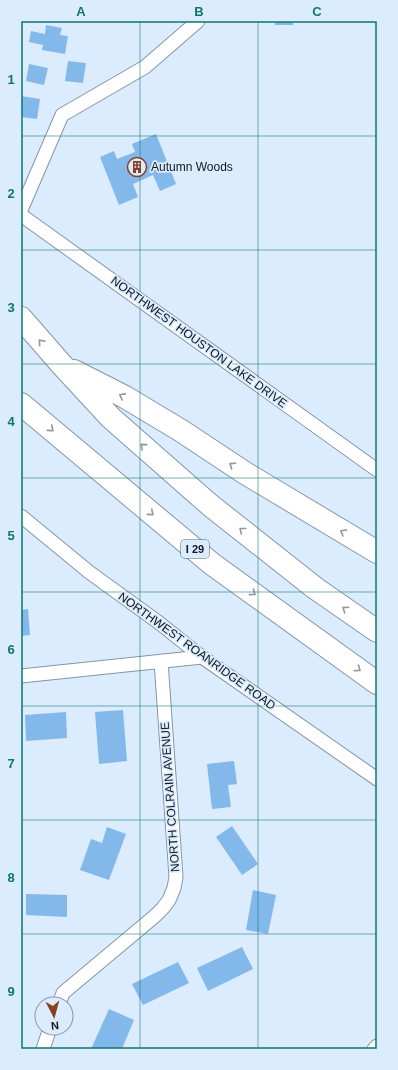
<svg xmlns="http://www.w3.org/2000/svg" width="398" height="1070" viewBox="0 0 398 1070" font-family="Helvetica,sans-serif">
  <rect width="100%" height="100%" fill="#daecfe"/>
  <!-- building -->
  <path fill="#83b8ea" d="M 275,21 L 293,21 L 293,25 L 275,25 Z
    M 46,25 L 62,28 L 60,35 L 68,36 L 65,54 L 42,50 L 43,45 L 29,42 L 31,31 L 45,34 Z
    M 68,61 L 86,63 L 83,83 L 65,81 Z
    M 29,64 L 48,68 L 44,85 L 26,81 Z
    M 21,96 L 40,99 L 37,119 L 21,117 Z
    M 156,134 L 176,184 L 160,191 L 153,175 L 133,184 L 138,197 L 119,205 L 100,157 L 114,151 L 117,159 L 135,152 L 132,144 Z
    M 28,609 L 30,635 L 21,636 L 21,610 Z
    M 123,710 L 127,761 L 99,764 L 95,712 Z
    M 66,712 L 67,738 L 26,741 L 25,715 Z
    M 234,761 L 237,784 L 228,785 L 231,807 L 212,809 L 207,764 Z
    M 232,826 L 258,864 L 242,875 L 216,837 Z
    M 107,827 L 126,834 L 109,880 L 80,870 L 91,839 L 102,843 Z
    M 253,890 L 276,895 L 268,934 L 246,930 Z
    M 26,894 L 67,895 L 67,917 L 26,915 Z
    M 242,947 L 253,969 L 208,991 L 197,968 Z
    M 178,962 L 189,983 L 143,1005 L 132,984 Z
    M 109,1009 L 134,1020 L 122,1049 L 91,1049 Z"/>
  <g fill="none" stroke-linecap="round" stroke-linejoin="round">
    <defs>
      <path id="street" d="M 21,210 L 62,115 L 145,67 L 198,21
        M 21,215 L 377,470
        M 21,516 L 89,572 L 158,622 L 202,657 L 377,779
        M 21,676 L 202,657
        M 59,1004 L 63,993 L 155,916 L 163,908 L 169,900 L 174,888 L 176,877 L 161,661
        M 43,1049 L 50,1028
        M 374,1049 L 377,1046"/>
      <path id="highway" d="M 21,318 L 62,365 L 111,418 L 210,505 L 315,588 L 377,631
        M 74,371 L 125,397 L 180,430 L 245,473 L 377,552
        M 21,404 L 212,564 L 377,683"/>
    </defs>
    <!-- street casing -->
    <use href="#street" stroke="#8596a6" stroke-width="15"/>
    <!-- highway casing -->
    <use href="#highway" stroke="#8596a6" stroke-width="24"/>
    <!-- street -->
    <use href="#street" stroke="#fff" stroke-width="13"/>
    <!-- highway -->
    <use href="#highway" stroke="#fff" stroke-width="22"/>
  </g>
  <!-- one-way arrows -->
  <defs><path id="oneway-chevron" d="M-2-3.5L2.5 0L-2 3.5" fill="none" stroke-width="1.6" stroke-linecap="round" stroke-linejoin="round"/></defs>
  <g stroke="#94979a">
    <use href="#oneway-chevron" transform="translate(41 342) rotate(-131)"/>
    <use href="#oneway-chevron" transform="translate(122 396) rotate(-152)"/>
    <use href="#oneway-chevron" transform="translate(51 429) rotate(40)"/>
    <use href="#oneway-chevron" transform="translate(143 446) rotate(-139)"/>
    <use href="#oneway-chevron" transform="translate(232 465) rotate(-146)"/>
    <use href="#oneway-chevron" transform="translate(151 513) rotate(40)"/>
    <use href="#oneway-chevron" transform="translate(242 530) rotate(-141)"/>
    <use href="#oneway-chevron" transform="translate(343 532) rotate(-149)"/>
    <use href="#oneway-chevron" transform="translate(253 593) rotate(36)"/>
    <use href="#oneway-chevron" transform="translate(345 609) rotate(-146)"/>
    <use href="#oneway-chevron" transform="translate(358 669) rotate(36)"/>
  </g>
  <!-- grid -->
  <path fill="none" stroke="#0f766e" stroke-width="1" stroke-opacity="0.55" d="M 140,21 L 140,1049M 258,21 L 258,1049M 21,136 L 377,136M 21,250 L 377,250M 21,364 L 377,364M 21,478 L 377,478M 21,592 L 377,592M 21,706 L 377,706M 21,820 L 377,820M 21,934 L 377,934"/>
  <!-- icons -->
  <defs>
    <symbol id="building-ring" viewBox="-11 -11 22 22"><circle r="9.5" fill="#daecfe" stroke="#884120" stroke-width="1.5"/><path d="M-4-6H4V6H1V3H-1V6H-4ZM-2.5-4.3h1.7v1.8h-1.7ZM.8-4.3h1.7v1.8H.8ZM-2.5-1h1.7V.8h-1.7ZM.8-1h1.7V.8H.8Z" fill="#884120"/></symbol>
  </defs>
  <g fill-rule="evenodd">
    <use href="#building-ring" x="126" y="156" width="22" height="22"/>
  </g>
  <g text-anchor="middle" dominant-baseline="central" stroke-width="3.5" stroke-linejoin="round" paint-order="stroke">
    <!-- shield labels -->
    <rect fill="#daecfe" stroke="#4d5861" stroke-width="1" x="181" y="540" width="28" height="18" rx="3"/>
    <g font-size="11" font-weight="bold" fill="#11181e">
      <text x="195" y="549">I 29</text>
    </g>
    <!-- poi labels -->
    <g font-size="12" fill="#11181e" stroke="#daecfe" text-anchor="start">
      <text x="151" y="167">Autumn Woods</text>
    </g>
    <!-- street labels -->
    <g font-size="12" fill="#11181e" stroke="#daecfe">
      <text transform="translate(199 342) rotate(36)">NORTHWEST HOUSTON LAKE DRIVE</text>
      <text transform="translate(197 651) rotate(36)">NORTHWEST ROANRIDGE ROAD</text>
      <text transform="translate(170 797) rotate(-94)">NORTH COLRAIN AVENUE</text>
    </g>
  </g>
  <!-- border -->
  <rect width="398" height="1070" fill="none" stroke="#daecfe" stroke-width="44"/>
  <!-- north arrow -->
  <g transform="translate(54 1016) rotate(174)"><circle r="19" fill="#daecfe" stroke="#8a97a4"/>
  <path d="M0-3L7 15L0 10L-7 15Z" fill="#884120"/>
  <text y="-6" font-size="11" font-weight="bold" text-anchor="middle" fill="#11181e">N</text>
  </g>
  <rect x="22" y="22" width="354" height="1026" fill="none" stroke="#0f766e" stroke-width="1.5"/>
  <g font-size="13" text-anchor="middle" font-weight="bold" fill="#0f766e">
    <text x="81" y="16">A</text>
    <text x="199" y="16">B</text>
    <text x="317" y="16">C</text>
    <text x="11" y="84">1</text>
    <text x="11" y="198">2</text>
    <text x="11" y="312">3</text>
    <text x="11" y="426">4</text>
    <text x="11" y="540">5</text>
    <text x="11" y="654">6</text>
    <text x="11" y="768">7</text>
    <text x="11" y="882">8</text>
    <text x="11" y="996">9</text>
  </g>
</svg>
